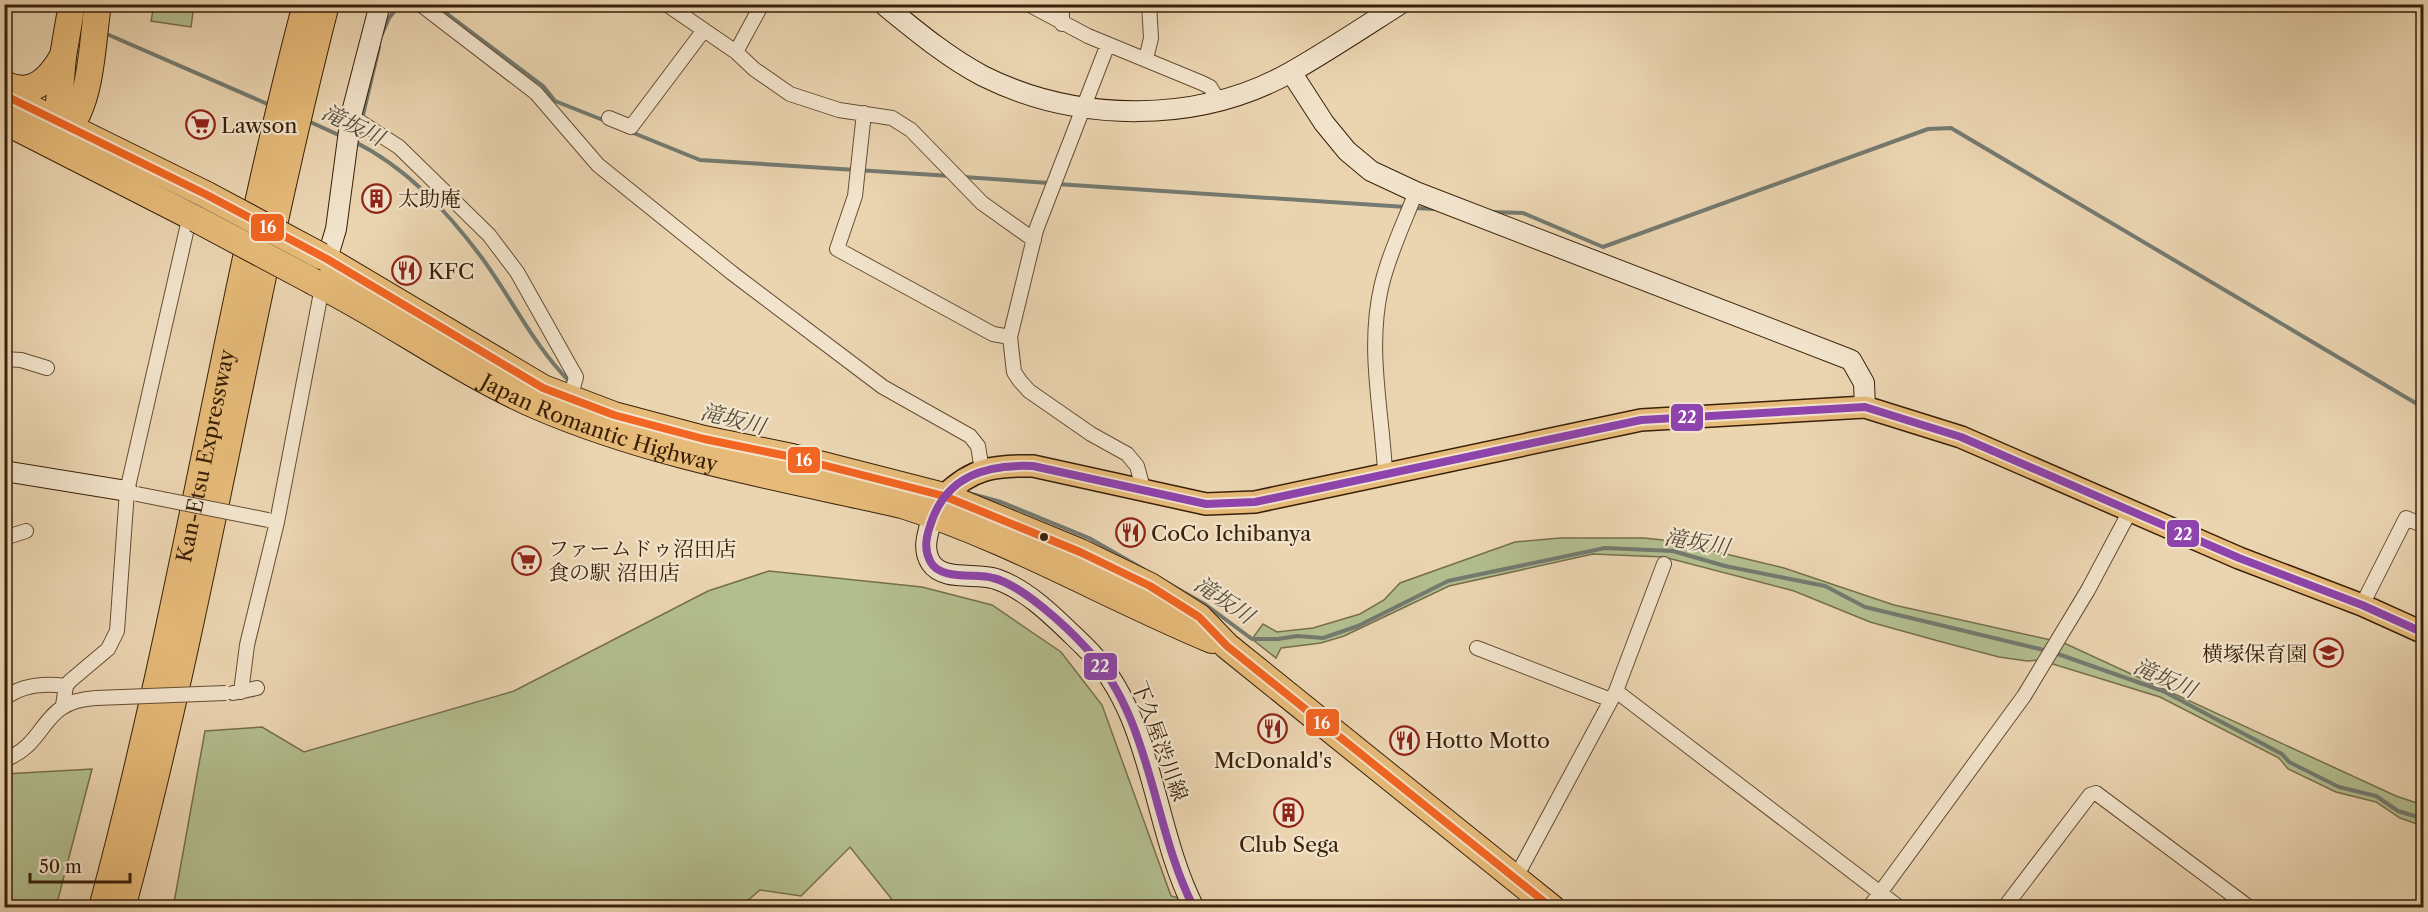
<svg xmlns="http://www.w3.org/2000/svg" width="2428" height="912" viewBox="0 0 2428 912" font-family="'Libre Caslon Text','Noto Serif JP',serif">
  <rect width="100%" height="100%" fill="#ebd5b1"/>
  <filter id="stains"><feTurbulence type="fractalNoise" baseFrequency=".00333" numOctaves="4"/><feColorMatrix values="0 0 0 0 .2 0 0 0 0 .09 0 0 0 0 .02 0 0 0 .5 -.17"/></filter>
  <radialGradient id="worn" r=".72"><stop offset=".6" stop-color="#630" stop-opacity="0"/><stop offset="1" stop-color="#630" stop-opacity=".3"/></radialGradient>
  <!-- green -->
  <path fill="#b3be8f" stroke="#766f4c" stroke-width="1.5" d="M 154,5 L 194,5 L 191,27 L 151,21 Z
    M 1560,538 L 1644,538 L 1672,541 L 1784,568 L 1894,605 L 2064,643 L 2396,796 L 2423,805 L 2423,826 L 2400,818 L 2376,802 L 2336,792 L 2288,769 L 2279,758 L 2160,697 L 2040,660 L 2027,661 L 1999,657 L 1942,642 L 1870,622 L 1794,591 L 1664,557 L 1593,554 L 1449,586 L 1344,636 L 1321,643 L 1281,648 L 1276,658 L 1252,639 L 1263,624 L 1277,632 L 1313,628 L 1360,614 L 1384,600 L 1400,583 L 1515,542 Z
    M 769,571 L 922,587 L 992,605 L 1061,652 L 1102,705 L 1171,896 L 1212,907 L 898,907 L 850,847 L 801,896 L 760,890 L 740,907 L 446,908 L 430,904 L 427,908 L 173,908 L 205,731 L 262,727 L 304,752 L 514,691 L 708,591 Z
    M 92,769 L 56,907 L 5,907 L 5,774 Z"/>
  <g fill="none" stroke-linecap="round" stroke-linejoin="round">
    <!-- stream -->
    <path stroke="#747a70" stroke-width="4" d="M 434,4 L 543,86 L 555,101 L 608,122
      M 382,34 L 389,18 L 400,4
      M 109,35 L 272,106
      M 362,119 L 379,47
      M 306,120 L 343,137
      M 631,132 L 700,160 L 951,176
      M 353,141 C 406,167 447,211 482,258 C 512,299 534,346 570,382
      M 357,142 L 361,126
      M 964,177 L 1049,183
      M 1057,184 L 1406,207
      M 1413,208 L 1436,209
      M 1491,212 L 1523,213 L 1603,247 L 1928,129 L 1951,128 L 2424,408
      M 968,493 L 1001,502 L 1089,538 L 1206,605 L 1252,639 L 1278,639 L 1297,636 L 1323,638 L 1358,626 L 1448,581 L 1605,548 L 1673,551 L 1725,566 L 1825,586 L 1865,607 L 2048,651
      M 2055,653 L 2163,691 L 2282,754 L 2289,762 L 2339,787 L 2376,796 L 2398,811 L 2424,819"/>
    <defs>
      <path id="street" d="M 420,4 L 536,93 L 598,165 L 732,273 L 883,387 L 970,436 L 978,446 L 982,470
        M 666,4 L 736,52
        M 762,4 L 736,52 L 754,69 L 790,94 L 839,110 L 892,118 L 911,130 L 982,203 L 1034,240
        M 1028,4 L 1088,36 L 1202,83 L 1210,87 L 1218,100
        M 1062,24 L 1062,4
        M 1108,44 L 1036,230 L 1010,337 L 1014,372 L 1020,381 L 1029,391 L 1091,434 L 1127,454 L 1137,466 L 1143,488
        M 1146,59 L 1151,38 L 1149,4
        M 864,113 L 855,196 L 837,249 L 993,334 L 1010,337
        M 351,116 L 399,147 L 489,235 L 517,272 L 576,377 L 570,398
        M 609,118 L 631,127 L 704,30
        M 4,359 L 21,360 L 47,368
        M 1385,472 C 1382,411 1367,350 1381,288 C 1388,256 1404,223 1416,192
        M 4,538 L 26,531
        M 2362,605 L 2406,518 L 2424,526
        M 1477,648 L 1611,700
        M 1616,691 L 1900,908
        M 241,692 L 247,645 L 277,522 L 323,282
        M 233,693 L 257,688
        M 4,699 C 22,684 44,683 66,686
        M 63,705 L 66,686 L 70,681 L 108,649 L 117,631 L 127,491 L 190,215
        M 4,760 C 50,743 38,701 96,698
        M 1515,879 L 1616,691 L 1664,564
        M 1869,908 L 2024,696 L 2088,590 L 2130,511
        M 2004,908 L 2090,795 L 2096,793 L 2250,908"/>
      <path id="secondary" d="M 883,4 C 915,30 947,57 983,76 C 1077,123 1199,124 1291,72 C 1328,51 1364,27 1400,4
        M 1291,72 L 1324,123 L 1347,151 L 1371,171 L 1416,192 L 1851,360 L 1864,383 L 1865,407
        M 327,259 L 336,229 L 351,116 L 380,4
        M 4,471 L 127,491
        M 933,515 C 929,530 921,548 931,563 C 944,582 977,572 996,579 C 1029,590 1058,621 1083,645 C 1154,712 1151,824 1194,908"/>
      <path id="primary" d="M 944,496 C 972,468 995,465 1033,466 L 1206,504 L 1255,502 L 1641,420 L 1865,407 L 1961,437 L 2239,558 L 2362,605 L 2424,633"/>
      <g id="highway">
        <path d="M 4,84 C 32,98 50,79 63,56"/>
        <path d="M 4,95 L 207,195"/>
        <path d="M 4,121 L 196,219"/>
        <path d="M 56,137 L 63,56 L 72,4"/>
        <path d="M 61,139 C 93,104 91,50 98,4"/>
        <path d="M 321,256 L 543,388 L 614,415 L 704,439 L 792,457 L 944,496 L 1080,552 L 1150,586 L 1199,617 L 1227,646 L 1552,908"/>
        <path id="s1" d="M 314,282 C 390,320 459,372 537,406 C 653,456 779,477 902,505 C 1010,539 1108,597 1212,640"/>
        <path id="s2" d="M 102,908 C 183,609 227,303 306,4"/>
        <path d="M 122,908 C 203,609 249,303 326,4"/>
      </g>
    </defs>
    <!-- street casing -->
    <use href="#street" stroke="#664d32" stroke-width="16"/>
    <!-- secondary casing -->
    <use href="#secondary" stroke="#392008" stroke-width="22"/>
    <!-- primary casing -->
    <use href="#primary" stroke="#392008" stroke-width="24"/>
    <!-- highway casing -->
    <use href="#highway" stroke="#392008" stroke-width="28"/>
    <!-- street -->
    <use href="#street" stroke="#f2e4cc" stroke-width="14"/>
    <!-- secondary -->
    <use href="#secondary" stroke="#f2e4cc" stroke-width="20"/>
    <!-- primary -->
    <use href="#primary" stroke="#e6ba78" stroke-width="21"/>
    <!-- highway -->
    <use href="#highway" stroke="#e6ba78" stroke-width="26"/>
    <defs>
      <path id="street-bridge" d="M 137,494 L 268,520
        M 96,698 L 226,693"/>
      <path id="highway-bridge" d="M 207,195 L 321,256
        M 196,219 L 314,282"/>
    </defs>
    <!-- street-bridge casing -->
    <use href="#street-bridge" stroke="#664d32" stroke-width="16" stroke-linecap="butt"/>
    <!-- highway-bridge casing -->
    <use href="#highway-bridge" stroke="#392008" stroke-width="28" stroke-linecap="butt"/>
    <!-- street-bridge -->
    <use href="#street-bridge" stroke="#f2e4cc" stroke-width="14"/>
    <!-- highway-bridge -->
    <use href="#highway-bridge" stroke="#e6ba78" stroke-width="26"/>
    <defs>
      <path id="bus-1" d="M 4,95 L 207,195 L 327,259 L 543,388 L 614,415 L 704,439 L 792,457 L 944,496 L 1080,552 L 1150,586 L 1199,617 L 1227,646 L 1552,908"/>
      <path id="bus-2" d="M 1194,908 C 1151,824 1153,720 1087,649 C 1067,627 1022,585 993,578 C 975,573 940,581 930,561 C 924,549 926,538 930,526 C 945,476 986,464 1033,466 L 1206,504 L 1255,502 L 1641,420 L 1865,407 L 1961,437 L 2239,558 L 2362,605 L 2424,633"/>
    </defs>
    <!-- bus-1 casing -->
    <use href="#bus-1" stroke="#f2e4cc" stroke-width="12"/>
    <!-- bus-2 casing -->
    <use href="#bus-2" stroke="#f2e4cc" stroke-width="12"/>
    <!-- bus-1 -->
    <use href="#bus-1" stroke="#f26522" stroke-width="8"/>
    <!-- bus-2 -->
    <use href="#bus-2" stroke="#8e44ad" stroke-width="8"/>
  </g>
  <!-- icons -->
  <defs>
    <symbol id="supermarket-ring" viewBox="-11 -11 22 22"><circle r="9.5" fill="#f2e4cc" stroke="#8f2418" stroke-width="1.5"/><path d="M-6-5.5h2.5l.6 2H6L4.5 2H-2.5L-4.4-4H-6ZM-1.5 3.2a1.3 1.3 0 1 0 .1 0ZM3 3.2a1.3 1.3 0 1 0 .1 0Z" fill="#8f2418"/></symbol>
    <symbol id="building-ring" viewBox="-11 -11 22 22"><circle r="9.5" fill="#f2e4cc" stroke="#8f2418" stroke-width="1.5"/><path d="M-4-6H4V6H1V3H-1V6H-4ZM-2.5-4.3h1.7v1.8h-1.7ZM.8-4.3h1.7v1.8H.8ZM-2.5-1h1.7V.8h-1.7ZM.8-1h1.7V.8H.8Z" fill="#8f2418"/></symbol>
    <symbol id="restaurant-ring" viewBox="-11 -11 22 22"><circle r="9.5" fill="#f2e4cc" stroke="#8f2418" stroke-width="1.5"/><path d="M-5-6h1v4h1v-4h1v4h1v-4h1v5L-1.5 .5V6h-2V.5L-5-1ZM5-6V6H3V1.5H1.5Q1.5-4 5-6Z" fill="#8f2418"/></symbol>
    <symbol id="school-ring" viewBox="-11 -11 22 22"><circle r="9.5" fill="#f2e4cc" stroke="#8f2418" stroke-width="1.5"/><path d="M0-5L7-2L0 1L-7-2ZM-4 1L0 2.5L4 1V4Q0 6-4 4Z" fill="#8f2418"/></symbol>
  </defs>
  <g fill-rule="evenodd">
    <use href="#supermarket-ring" x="184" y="108" width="33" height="33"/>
    <use href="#building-ring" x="360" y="182" width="33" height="33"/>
    <use href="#restaurant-ring" x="390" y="254" width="33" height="33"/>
    <use href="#restaurant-ring" x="1114" y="516" width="33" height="33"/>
    <use href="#supermarket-ring" x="510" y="544" width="33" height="33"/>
    <use href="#school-ring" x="2312" y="636" width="33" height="33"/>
    <use href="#restaurant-ring" x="1256" y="712" width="33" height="33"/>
    <use href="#restaurant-ring" x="1388" y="724" width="33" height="33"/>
    <use href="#building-ring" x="1272" y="796" width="33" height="33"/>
  </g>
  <!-- markers -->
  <circle fill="#392008" stroke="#f2e4cc" stroke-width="2" cx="1044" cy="537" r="5"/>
  <g text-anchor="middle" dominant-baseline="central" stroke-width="4.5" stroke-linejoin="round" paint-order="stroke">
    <!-- poi labels -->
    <g font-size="21" fill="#392008" stroke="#f2e4cc" text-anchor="start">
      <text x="221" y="125">Lawson</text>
      <text x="398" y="198">太助庵</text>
      <text x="428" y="271">KFC</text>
      <text x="1151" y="533">CoCo Ichibanya</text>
      <text x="548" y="548">ファームドゥ沼田店<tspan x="548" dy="24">食の駅 沼田店</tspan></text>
      <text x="2307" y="653" text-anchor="end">横塚保育園</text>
      <text x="1425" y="740">Hotto Motto</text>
      <text x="1273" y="760" text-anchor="middle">McDonald's</text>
      <text x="1289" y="844" text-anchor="middle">Club Sega</text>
    </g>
    <!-- street labels -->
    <g font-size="21" fill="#392008" stroke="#f2e4cc">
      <text stroke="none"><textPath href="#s1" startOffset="320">Japan Romantic Highway</textPath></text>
      <text stroke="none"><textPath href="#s2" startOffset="464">Kan-Etsu Expressway</textPath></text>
      <text transform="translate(1160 741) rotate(70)">下久屋渋川線</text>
    </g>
    <!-- water labels -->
    <g font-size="22" font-style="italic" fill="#564d3c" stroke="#f2e4cc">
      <text transform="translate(353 125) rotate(26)">滝坂川</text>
      <text transform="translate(733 419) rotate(14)">滝坂川</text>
      <text transform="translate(1697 542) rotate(10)">滝坂川</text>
      <text transform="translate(1224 600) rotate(34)">滝坂川</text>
      <text transform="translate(2165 678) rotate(24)">滝坂川</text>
    </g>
  </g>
  <g stroke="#f2e4cc" stroke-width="2">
    <rect x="250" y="213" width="35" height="29" rx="6" fill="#f26522"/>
    <rect x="1670" y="403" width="34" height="29" rx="6" fill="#8e44ad"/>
    <rect x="787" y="446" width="34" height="28" rx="6" fill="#f26522"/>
    <rect x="2166" y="519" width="34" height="29" rx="6" fill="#8e44ad"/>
    <rect x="1083" y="652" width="35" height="29" rx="6" fill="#8e44ad"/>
    <rect x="1305" y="708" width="35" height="29" rx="6" fill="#f26522"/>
  </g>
  <g font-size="16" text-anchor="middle" font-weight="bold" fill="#fff">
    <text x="268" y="233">16</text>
    <text x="1687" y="423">22</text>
    <text x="804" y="466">16</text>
    <text x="2183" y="540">22</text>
    <text x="1100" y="672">22</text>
    <text x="1322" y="729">16</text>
  </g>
  <!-- margin -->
  <rect width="2428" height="912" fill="none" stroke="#ebd5b1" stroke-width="24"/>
  <rect x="6" y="6" width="2416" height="900" fill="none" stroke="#392008" stroke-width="3"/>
  <rect x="12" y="12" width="2404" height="888" fill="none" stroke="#392008" stroke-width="1.5"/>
  <!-- scale -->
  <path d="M30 873v9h100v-9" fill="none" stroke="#392008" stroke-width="3"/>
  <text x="39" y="873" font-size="18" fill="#392008" stroke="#f2e4cc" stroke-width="4.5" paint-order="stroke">50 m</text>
  <rect width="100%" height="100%" filter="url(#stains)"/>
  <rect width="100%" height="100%" fill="url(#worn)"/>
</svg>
